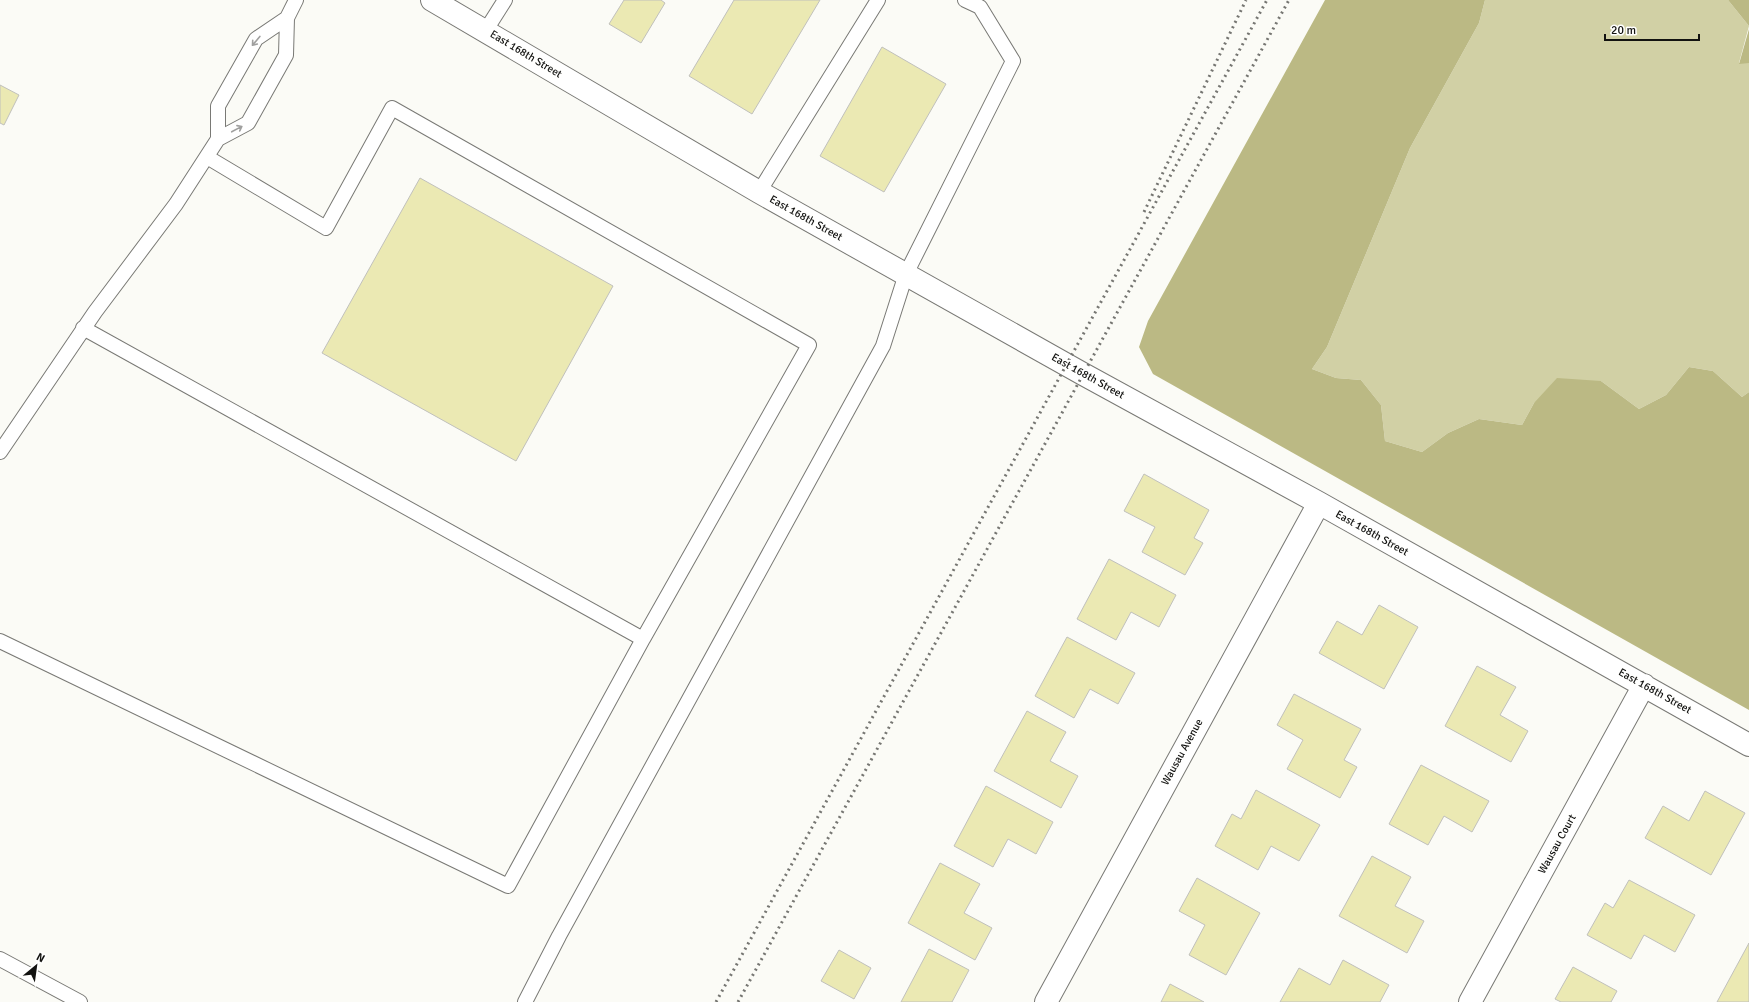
<svg xmlns="http://www.w3.org/2000/svg" width="1749" height="1002" viewBox="0 0 1749 1002" font-family="Signika,sans-serif">
  <rect width="100%" height="100%" fill="#fbfbf6"/>
  <!-- green -->
  <path fill="#d1d0a5" d="M 1485,0 L 1728,0 L 1749,26 L 1739,63 L 1749,63 L 1749,392 L 1742,397 L 1713,371 L 1689,367 L 1666,395 L 1639,409 L 1601,381 L 1534,403 L 1522,425 L 1479,419 L 1448,433 L 1422,452 L 1385,441 L 1381,405 L 1361,380 L 1336,378 L 1312,369 L 1327,347 L 1410,148 L 1479,23 Z"/>
  <!-- forest -->
  <path fill="#bbb984" d="M 1325,0 L 1485,0 L 1479,23 L 1410,148 L 1327,347 L 1312,369 L 1336,378 L 1361,380 L 1381,405 L 1385,441 L 1422,452 L 1448,433 L 1479,419 L 1522,425 L 1534,403 L 1557,378 L 1601,381 L 1639,409 L 1666,395 L 1689,367 L 1713,371 L 1742,397 L 1749,392 L 1749,710 L 1153,374 L 1139,347 L 1148,321 Z
    M 1728,0 L 1749,0 L 1749,26 Z
    M 1749,29 L 1749,63 L 1739,64 Z"/>
  <!-- building -->
  <path fill="#ebe9b3" stroke="#c0c0bc" d="M 624,0 L 661,0 L 665,3 L 641,43 L 609,24 Z
    M 734,0 L 820,0 L 752,114 L 689,76 Z
    M 882,47 L 946,84 L 884,192 L 820,156 Z
    M 0,85 L 19,95 L 4,125 L 0,123 Z
    M 420,178 L 613,286 L 516,461 L 322,353 Z
    M 1144,474 L 1209,510 L 1194,538 L 1203,543 L 1185,575 L 1142,552 L 1155,527 L 1124,511 Z
    M 1109,559 L 1176,595 L 1159,627 L 1131,612 L 1116,640 L 1077,619 Z
    M 1379,605 L 1418,627 L 1384,689 L 1319,653 L 1337,621 L 1362,635 Z
    M 1067,637 L 1135,673 L 1118,704 L 1090,689 L 1074,718 L 1035,696 Z
    M 1477,666 L 1516,687 L 1500,715 L 1528,731 L 1511,762 L 1445,726 Z
    M 1294,694 L 1361,729 L 1344,760 L 1357,767 L 1340,798 L 1287,769 L 1303,740 L 1277,725 Z
    M 1027,711 L 1066,732 L 1050,761 L 1078,776 L 1061,808 L 994,771 Z
    M 1421,765 L 1489,801 L 1472,832 L 1444,816 L 1428,845 L 1389,824 Z
    M 986,786 L 1053,822 L 1036,854 L 1008,839 L 993,867 L 954,846 Z
    M 1256,790 L 1320,825 L 1299,861 L 1271,846 L 1258,870 L 1215,846 L 1232,814 L 1241,819 Z
    M 1705,791 L 1745,813 L 1711,875 L 1645,838 L 1663,806 L 1689,821 Z
    M 1372,856 L 1411,877 L 1395,906 L 1424,921 L 1407,953 L 1339,916 Z
    M 940,863 L 980,884 L 964,913 L 992,928 L 975,960 L 908,923 Z
    M 1197,878 L 1260,913 L 1226,975 L 1189,955 L 1205,925 L 1179,911 Z
    M 1629,880 L 1695,915 L 1675,952 L 1644,935 L 1631,959 L 1587,935 L 1605,903 L 1613,908 Z
    M 1749,943 L 1749,1002 L 1717,1002 Z
    M 929,949 L 969,970 L 952,1002 L 901,1002 Z
    M 839,950 L 871,968 L 854,999 L 821,981 Z
    M 1343,960 L 1389,985 L 1380,1002 L 1280,1002 L 1299,968 L 1330,985 Z
    M 1573,967 L 1617,991 L 1611,1002 L 1561,1002 L 1555,999 Z
    M 1170,984 L 1204,1002 L 1161,1002 Z"/>
  <g fill="none" stroke-linecap="round" stroke-linejoin="round">
    <defs>
      <path id="service" d="M 287,18 L 256,39 L 218,106 L 218,139 L 248,123 L 286,55 L 287,18 L 296,0
        M 486,30 L 505,0
        M 759,192 L 878,0
        M 83,328 L 643,639 L 809,345 L 392,108 L 326,228 L 207,157
        M 0,452 L 95,312 L 176,204 L 218,139
        M 0,641 L 508,886 L 643,639
        M 0,959 L 80,1002
        M 525,1002 L 559,936 L 883,346 L 906,274 L 1013,61 L 980,7 L 965,0"/>
      <path id="minor" d="M 432,0 L 759,192 L 1083,374 L 1319,503 L 1749,745
        M 1046,1002 L 1319,503
        M 1470,1002 L 1644,685"/>
    </defs>
    <!-- service casing -->
    <use href="#service" stroke="#797975" stroke-width="16"/>
    <!-- minor casing -->
    <use href="#minor" stroke="#797975" stroke-width="24"/>
    <!-- service -->
    <use href="#service" stroke="#fff" stroke-width="14"/>
    <!-- minor -->
    <use href="#minor" stroke="#fff" stroke-width="22"/>
    <!-- rail -->
    <path stroke="#767672" stroke-width="3" stroke-dasharray="2 4" stroke-linecap="butt" d="M 1144,212 L 1246,0
      M 716,1002 L 1267,0
      M 738,1002 L 1289,0"/>
  </g>
  <!-- one-way arrows -->
  <defs><path id="oneway-shaft" d="M-6 0H5M1.5-3L5.5 0L1.5 3" fill="none" stroke-width="1.6" stroke-linecap="round" stroke-linejoin="round"/></defs>
  <g stroke="#a0a09f">
    <use href="#oneway-shaft" transform="translate(256 41) rotate(130)"/>
    <use href="#oneway-shaft" transform="translate(237 129) rotate(-28)"/>
  </g>
  <g text-anchor="middle" dominant-baseline="central" stroke-width="4" stroke-linejoin="round" paint-order="stroke">
    <!-- street labels -->
    <g font-size="11" fill="#121210" stroke="#fffffe">
      <text transform="translate(526 54) rotate(31)">East 168th Street</text>
      <text transform="translate(806 218) rotate(29)">East 168th Street</text>
      <text transform="translate(1088 376) rotate(29)">East 168th Street</text>
      <text transform="translate(1372 533) rotate(29)">East 168th Street</text>
      <text transform="translate(1655 691) rotate(29)">East 168th Street</text>
      <text transform="translate(1182 752) rotate(-61)">Wausau Avenue</text>
      <text transform="translate(1557 844) rotate(-61)">Wausau Court</text>
    </g>
  </g>
  <!-- north arrow -->
  <g transform="translate(36 966) rotate(29)" stroke="#fffffe" stroke-width="3" paint-order="stroke">
  <path d="M0-3L7 15L0 10L-7 15Z" fill="#121210"/>
  <text y="-6" font-size="11" font-weight="bold" text-anchor="middle" fill="#121210">N</text>
  </g>
  <!-- scale -->
  <path d="M1605 34v6h94v-6" fill="none" stroke="#121210" stroke-width="2"/>
  <text x="1611" y="34" font-size="12" fill="#121210" stroke="#fffffe" stroke-width="3" paint-order="stroke">20 m</text>
</svg>
